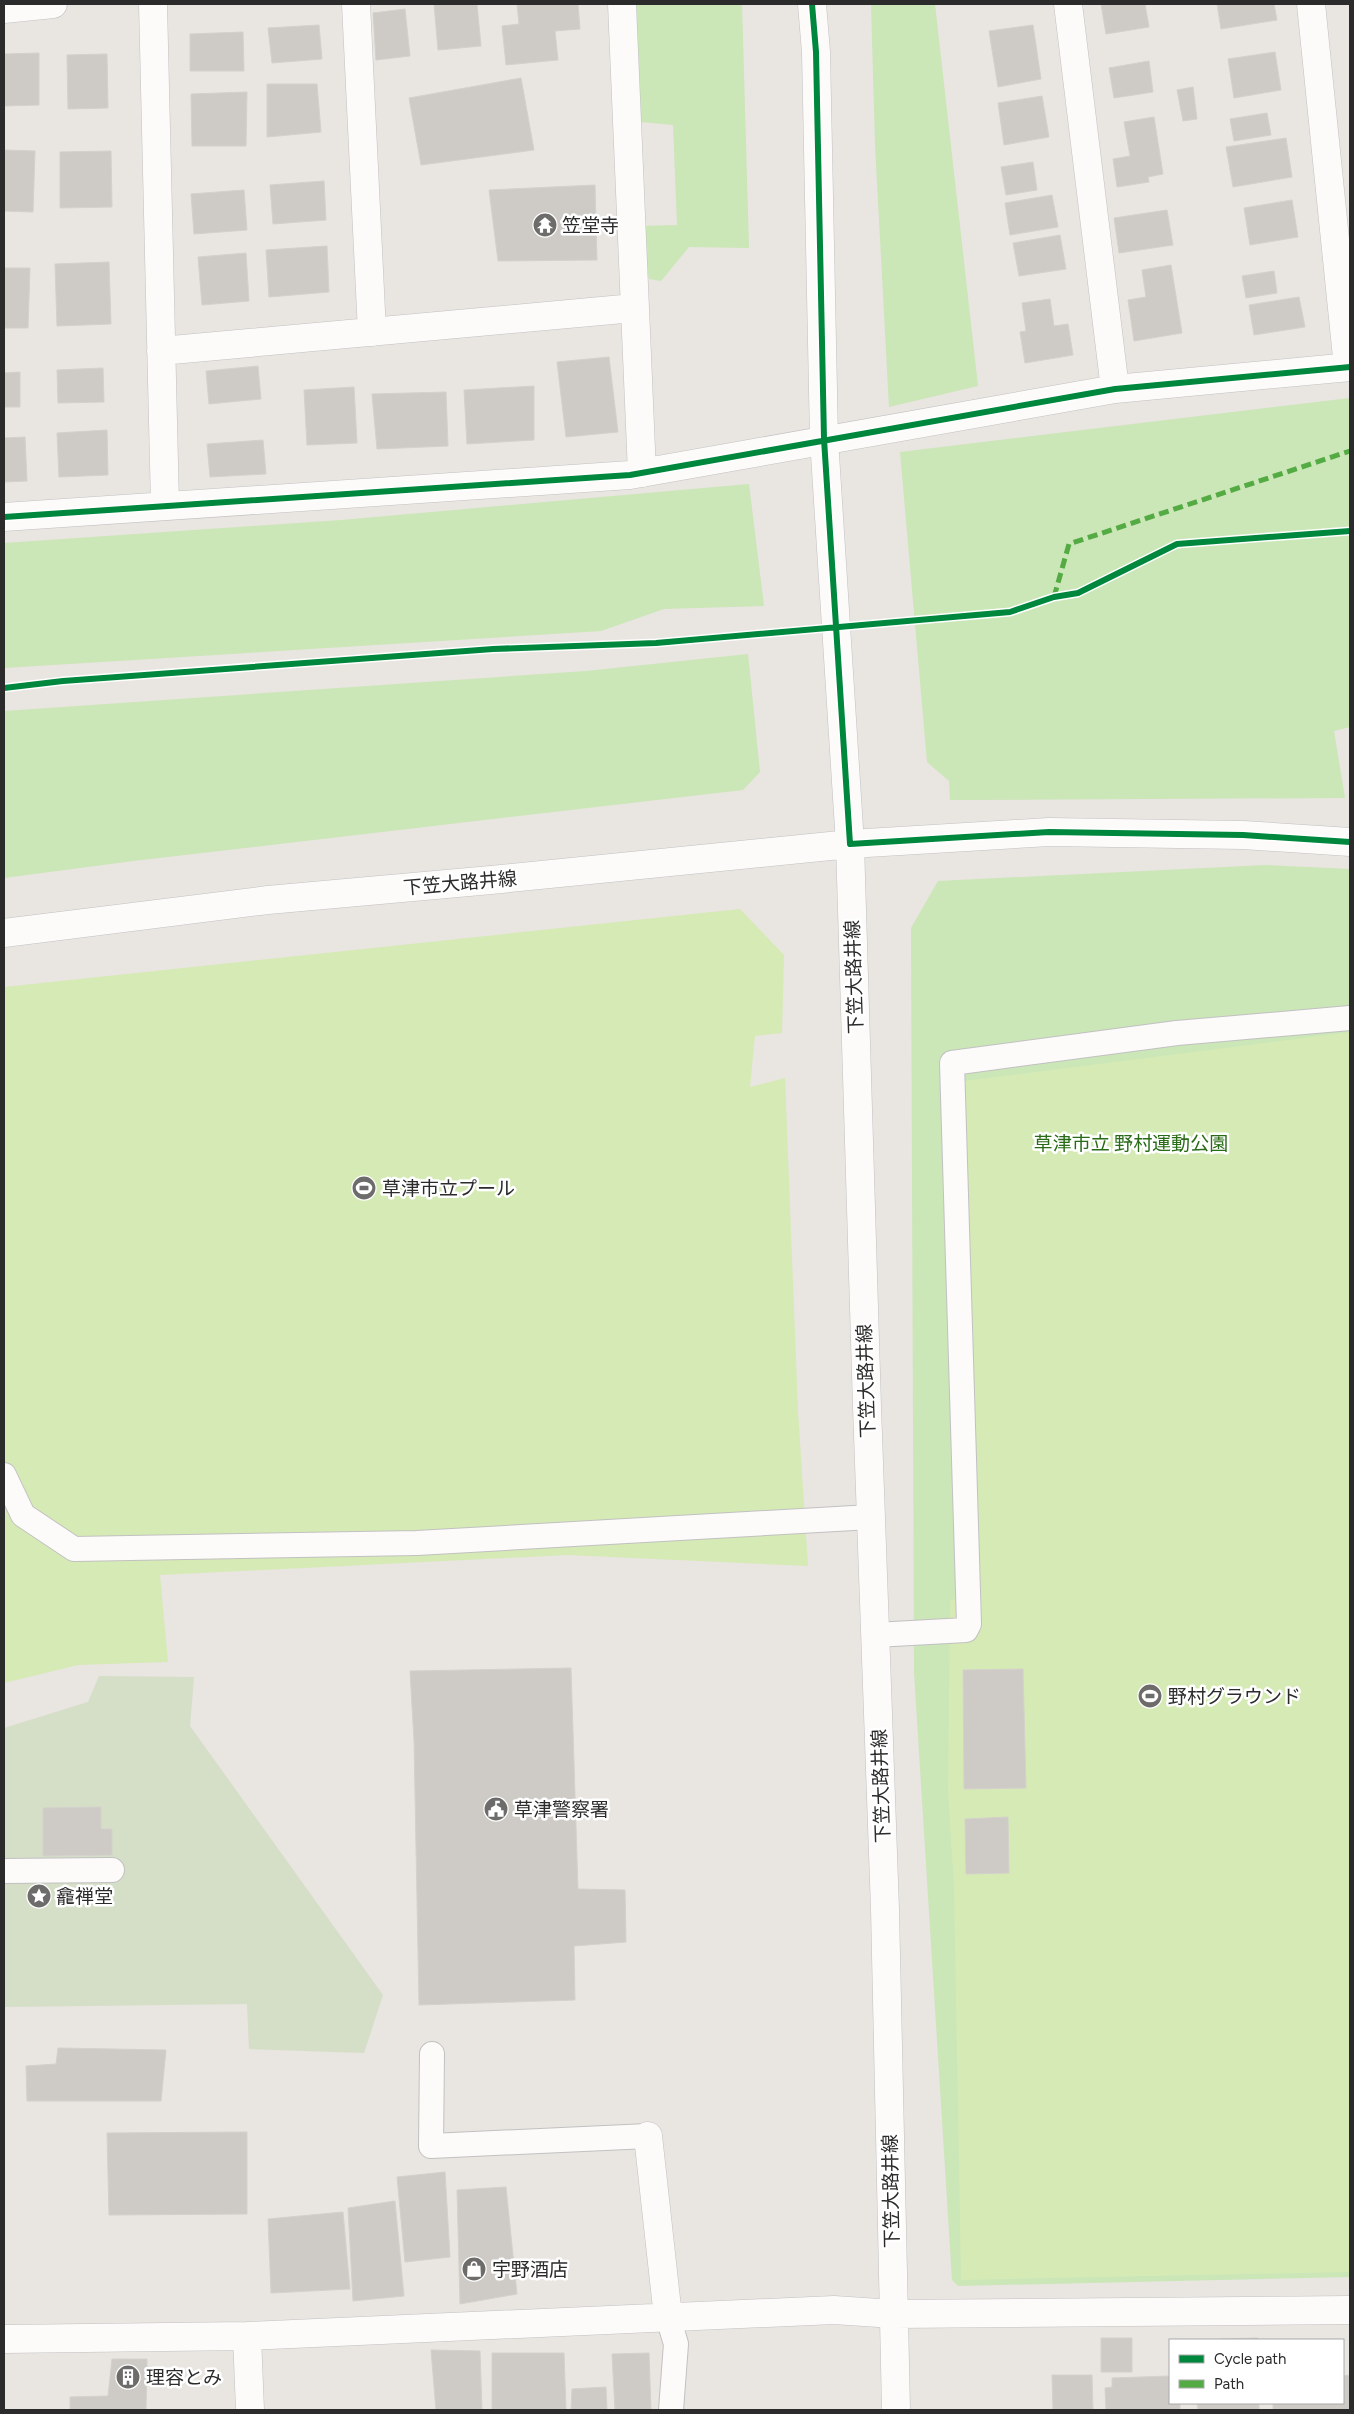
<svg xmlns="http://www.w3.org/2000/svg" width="1354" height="2414" viewBox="0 0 1354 2414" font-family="Figtree,'Noto Sans JP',sans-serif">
  <rect width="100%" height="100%" fill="#e9e5e0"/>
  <!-- green -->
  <path fill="#cbe6b7" d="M 632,4 L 742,4 L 749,248 L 689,247 L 661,281 L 649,279 L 640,226 L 677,225 L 673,125 L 641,122 Z
    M 871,4 L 935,4 L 978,386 L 889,407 L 875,145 Z
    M 1350,398 L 1350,727 L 1334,731 L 1345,798 L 950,800 L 949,781 L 927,762 L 900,452 Z
    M 749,484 L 764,606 L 664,609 L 601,631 L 4,668 L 4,543 L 341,520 Z
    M 748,654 L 760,772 L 743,790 L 133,861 L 4,878 L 4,711 L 586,671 Z
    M 1266,865 L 1350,869 L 1350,2277 L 958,2286 L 952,2280 L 914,1672 L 911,928 L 938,881 Z"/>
  <!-- cemetery -->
  <path fill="#d5dec7" d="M 99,1676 L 194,1677 L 190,1726 L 383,1995 L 364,2053 L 249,2049 L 247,2004 L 4,2007 L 4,1728 L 88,1702 Z"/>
  <!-- pitch -->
  <path fill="#d6eab5" d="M 740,909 L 784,955 L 782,1033 L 755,1036 L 750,1087 L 785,1078 L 798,1411 L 808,1566 L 568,1555 L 160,1575 L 168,1662 L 78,1665 L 4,1683 L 4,987 Z
    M 1350,1032 L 1350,2272 L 961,2280 L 954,1889 L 948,1791 L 950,1600 L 978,1596 L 964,1081 Z"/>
  <!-- building -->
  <path fill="#cecbc7" stroke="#d4d1cc" d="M 434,4 L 477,4 L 481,46 L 438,50 Z
    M 517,4 L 578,4 L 580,29 L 555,31 L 558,60 L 506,65 L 502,26 L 519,24 Z
    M 1101,4 L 1145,4 L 1149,27 L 1106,34 Z
    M 1217,4 L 1274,4 L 1277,20 L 1221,29 Z
    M 405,9 L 410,56 L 376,60 L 373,13 Z
    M 319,25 L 322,59 L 272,63 L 268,28 Z
    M 1033,25 L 1041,79 L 998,87 L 989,31 Z
    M 243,32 L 244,71 L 190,71 L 190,34 Z
    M 1275,52 L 1281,90 L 1234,98 L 1228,59 Z
    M 39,53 L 39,105 L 4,106 L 4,54 Z
    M 107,54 L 108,108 L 68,109 L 67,55 Z
    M 1149,61 L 1153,92 L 1114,98 L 1109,68 Z
    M 521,78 L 534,150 L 421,165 L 409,98 Z
    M 267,84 L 317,84 L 321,132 L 267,137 Z
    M 1193,87 L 1197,119 L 1183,121 L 1177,90 Z
    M 247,92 L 246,146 L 192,146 L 191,94 Z
    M 1042,96 L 1049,137 L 1004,145 L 998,103 Z
    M 1267,113 L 1271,135 L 1234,141 L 1230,119 Z
    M 1154,117 L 1163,174 L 1148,177 L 1149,182 L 1117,187 L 1113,159 L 1130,156 L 1124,122 Z
    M 1286,138 L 1292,177 L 1233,187 L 1226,147 Z
    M 4,150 L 35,151 L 33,212 L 4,211 Z
    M 111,151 L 112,207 L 60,208 L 60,152 Z
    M 1033,162 L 1037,190 L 1006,195 L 1001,167 Z
    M 324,181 L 326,220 L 273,224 L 270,185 Z
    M 595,185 L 597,260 L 498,261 L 489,190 Z
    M 244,190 L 247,230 L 194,234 L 191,194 Z
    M 1052,195 L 1058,227 L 1010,235 L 1005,203 Z
    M 1292,200 L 1298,237 L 1250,245 L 1244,208 Z
    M 1167,210 L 1173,245 L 1119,253 L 1114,218 Z
    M 1060,235 L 1066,269 L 1019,276 L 1013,243 Z
    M 327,246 L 329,292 L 269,297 L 266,250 Z
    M 246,253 L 249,301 L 202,305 L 198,257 Z
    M 109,262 L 111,324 L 57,326 L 55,264 Z
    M 1171,265 L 1182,333 L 1134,341 L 1128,300 L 1146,297 L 1142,270 Z
    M 4,268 L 30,268 L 28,328 L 4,328 Z
    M 1274,271 L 1277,293 L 1246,298 L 1242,276 Z
    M 1299,297 L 1305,327 L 1254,335 L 1249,305 Z
    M 1050,299 L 1054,326 L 1068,324 L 1073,355 L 1025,363 L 1020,332 L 1026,331 L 1022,303 Z
    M 609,357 L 618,432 L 566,437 L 557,362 Z
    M 258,366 L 261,399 L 209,404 L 206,371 Z
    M 103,368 L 104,402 L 58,403 L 57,370 Z
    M 20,372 L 20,407 L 4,407 L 4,373 Z
    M 534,386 L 534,440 L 467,444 L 464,390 Z
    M 354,387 L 357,443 L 307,445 L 304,390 Z
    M 446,392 L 448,446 L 377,449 L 372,394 Z
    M 107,430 L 108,475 L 59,477 L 57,433 Z
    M 25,437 L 27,481 L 4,482 L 4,438 Z
    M 263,440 L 266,474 L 210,477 L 207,444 Z
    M 571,1668 L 578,1889 L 625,1890 L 626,1942 L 574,1946 L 575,2000 L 419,2005 L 414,1740 L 410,1671 Z
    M 1023,1669 L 1026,1788 L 964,1789 L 963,1670 Z
    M 101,1807 L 101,1829 L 112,1829 L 112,1855 L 43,1856 L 43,1808 Z
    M 1008,1817 L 1009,1873 L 966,1874 L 965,1819 Z
    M 58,2048 L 166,2050 L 161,2101 L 27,2101 L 26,2066 L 56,2064 Z
    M 247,2132 L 247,2214 L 109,2215 L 107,2133 Z
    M 445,2172 L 450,2257 L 405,2262 L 397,2177 Z
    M 506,2187 L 517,2294 L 460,2304 L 457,2190 Z
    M 395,2201 L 404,2296 L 353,2301 L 348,2208 Z
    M 343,2212 L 350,2289 L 271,2293 L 268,2219 Z
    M 1101,2338 L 1132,2338 L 1132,2372 L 1101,2372 Z
    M 1258,2338 L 1258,2340 L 1221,2340 L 1221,2339 Z
    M 431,2350 L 480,2351 L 482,2410 L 436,2410 Z
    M 492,2353 L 564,2353 L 566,2410 L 492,2410 Z
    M 649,2353 L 651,2410 L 615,2410 L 612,2354 Z
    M 112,2359 L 147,2359 L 146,2410 L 70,2410 L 70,2397 L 108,2396 Z
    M 1052,2375 L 1092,2375 L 1093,2410 L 1053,2410 Z
    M 1350,2375 L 1350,2410 L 1273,2410 L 1273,2403 L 1343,2403 L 1343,2376 Z
    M 1170,2376 L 1170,2403 L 1180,2403 L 1180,2410 L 1106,2410 L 1105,2388 L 1112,2387 L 1112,2378 Z
    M 606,2387 L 607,2410 L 571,2410 L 572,2389 Z
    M 1197,2403 L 1259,2403 L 1259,2410 L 1198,2410 Z"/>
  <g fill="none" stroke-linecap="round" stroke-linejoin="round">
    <defs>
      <path id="lane" d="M 4,1475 L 23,1515 L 74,1549 L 417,1543 L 871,1517
        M 875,1635 L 966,1630 L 969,1624 L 952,1063 L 1177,1033 L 1350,1018
        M 4,1871 L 112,1870
        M 432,2054 L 431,2146 L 648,2136
        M 668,2317 L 676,2344 L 671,2410"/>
      <path id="street" d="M 153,4 L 165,505
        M 356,4 L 372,332
        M 622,4 L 642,473
        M 1068,4 L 1115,389
        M 1311,4 L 1348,367
        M 4,9 L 53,4
        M 161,351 L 634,308
        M 4,517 L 630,475 L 1115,389 L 1350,367
        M 648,2136 L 668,2317
        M 247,2336 L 250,2410
        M 4,2339 L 247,2336 L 834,2310 L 894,2314"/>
      <path id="secondary" d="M 812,4 L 816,52 L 824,439 L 850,844 L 867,1407 L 885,1909 L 896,2410
        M 4,933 L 268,900 L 491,880 L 850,844 L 1049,832 L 1243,835 L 1350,842
        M 894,2314 L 1350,2310"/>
    </defs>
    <!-- lane casing -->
    <use href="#lane" stroke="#c2c1c2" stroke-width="26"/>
    <!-- street casing -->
    <use href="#street" stroke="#c2c1c2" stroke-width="29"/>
    <!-- secondary casing -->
    <use href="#secondary" stroke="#c2c1c2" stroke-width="29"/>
    <!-- lane -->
    <use href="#lane" stroke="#fcfbfa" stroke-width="24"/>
    <!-- street -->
    <use href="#street" stroke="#fcfbfa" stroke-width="28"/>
    <!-- secondary -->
    <use href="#secondary" stroke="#fcfbfa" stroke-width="28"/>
    <!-- quiet -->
    <path stroke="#54ab44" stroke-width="5" stroke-dasharray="10 5" stroke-linecap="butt" d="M 1054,597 L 1069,544 L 1350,451"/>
    <defs>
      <path id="cycleway" d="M 812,4 L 816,52 L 824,439 L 850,844 L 1049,832 L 1243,835 L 1350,842
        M 4,517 L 630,475 L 1115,389 L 1350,367
        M 4,688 L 63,681 L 493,649 L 656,643 L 1010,612 L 1054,597 L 1078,593 L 1177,544 L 1350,531"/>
    </defs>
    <!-- cycleway casing -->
    <use href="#cycleway" stroke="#fff" stroke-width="9"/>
    <!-- cycleway -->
    <use href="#cycleway" stroke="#00873e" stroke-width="6"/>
  </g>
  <!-- icons -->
  <defs>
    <symbol id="temple-disc" viewBox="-11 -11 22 22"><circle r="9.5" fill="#6e6c6a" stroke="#fff"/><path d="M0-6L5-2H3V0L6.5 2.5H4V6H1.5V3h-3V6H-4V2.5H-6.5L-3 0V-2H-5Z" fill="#fff"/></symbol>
    <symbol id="stadium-disc" viewBox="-11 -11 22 22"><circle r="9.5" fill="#6e6c6a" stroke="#fff"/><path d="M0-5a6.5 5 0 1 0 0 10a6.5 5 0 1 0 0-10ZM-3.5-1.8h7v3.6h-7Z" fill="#fff"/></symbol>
    <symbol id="civic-disc" viewBox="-11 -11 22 22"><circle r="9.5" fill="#6e6c6a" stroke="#fff"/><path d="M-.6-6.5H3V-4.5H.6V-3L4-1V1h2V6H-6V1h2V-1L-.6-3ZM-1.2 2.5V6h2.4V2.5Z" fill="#fff"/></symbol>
    <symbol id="sight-disc" viewBox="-11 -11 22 22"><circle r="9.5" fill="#6e6c6a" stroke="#fff"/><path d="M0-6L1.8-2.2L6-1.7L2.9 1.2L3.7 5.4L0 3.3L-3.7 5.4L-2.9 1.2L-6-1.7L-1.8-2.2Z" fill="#fff"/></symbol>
    <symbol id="shop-disc" viewBox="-11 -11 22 22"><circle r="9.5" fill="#6e6c6a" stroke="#fff"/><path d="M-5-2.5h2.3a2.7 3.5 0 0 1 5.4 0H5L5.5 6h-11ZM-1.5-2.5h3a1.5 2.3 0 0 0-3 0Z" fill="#fff"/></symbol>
    <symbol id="building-disc" viewBox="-11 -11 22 22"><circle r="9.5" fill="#6e6c6a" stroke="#fff"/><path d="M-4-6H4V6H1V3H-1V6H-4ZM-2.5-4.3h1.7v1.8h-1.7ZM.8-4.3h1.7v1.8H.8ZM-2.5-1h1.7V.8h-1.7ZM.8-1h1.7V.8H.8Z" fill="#fff"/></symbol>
  </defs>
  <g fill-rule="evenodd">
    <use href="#temple-disc" x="531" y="211" width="28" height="28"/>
    <use href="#stadium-disc" x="350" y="1174" width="28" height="28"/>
    <use href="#stadium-disc" x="1136" y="1682" width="28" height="28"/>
    <use href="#civic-disc" x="482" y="1795" width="28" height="28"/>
    <use href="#sight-disc" x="25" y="1882" width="28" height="28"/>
    <use href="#shop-disc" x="460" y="2255" width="28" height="28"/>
    <use href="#building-disc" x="114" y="2363" width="28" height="28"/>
  </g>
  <g text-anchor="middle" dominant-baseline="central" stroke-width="5" stroke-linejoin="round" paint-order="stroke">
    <!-- poi labels -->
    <g font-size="19" fill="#2b2b2b" stroke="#fff" text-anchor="start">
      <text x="562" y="225">笠堂寺</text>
      <text x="382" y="1188">草津市立プール</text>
      <text x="1168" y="1696">野村グラウンド</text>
      <text x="514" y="1809">草津警察署</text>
      <text x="56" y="1896">龕禅堂</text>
      <text x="492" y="2269">宇野酒店</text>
      <text x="146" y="2377">理容とみ</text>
    </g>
    <!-- street labels -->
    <g font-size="19" fill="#2b2b2b" stroke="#fff">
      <text transform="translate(460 883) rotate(-5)">下笠大路井線</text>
      <text transform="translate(854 977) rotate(-92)">下笠大路井線</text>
      <text transform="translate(866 1381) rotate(-92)">下笠大路井線</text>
      <text transform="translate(881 1786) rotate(-92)">下笠大路井線</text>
      <text transform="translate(891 2191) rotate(-91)">下笠大路井線</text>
    </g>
    <!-- park labels -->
    <g font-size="19" fill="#296b17" stroke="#fff">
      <text x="1131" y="1143">草津市立 野村運動公園</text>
    </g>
  </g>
  <!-- border -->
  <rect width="1354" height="2414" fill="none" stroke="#2b2b2b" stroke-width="10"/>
  <!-- legend -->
  <rect x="1169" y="2339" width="175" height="65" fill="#ffffff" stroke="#aaaaaa"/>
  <rect x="1179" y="2355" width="25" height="8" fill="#00873e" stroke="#aaaaaa"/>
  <text x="1214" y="2364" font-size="15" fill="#2b2b2b">Cycle path</text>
  <rect x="1179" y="2380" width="25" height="8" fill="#54ab44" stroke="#aaaaaa"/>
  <text x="1214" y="2389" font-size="15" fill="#2b2b2b">Path</text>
</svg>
